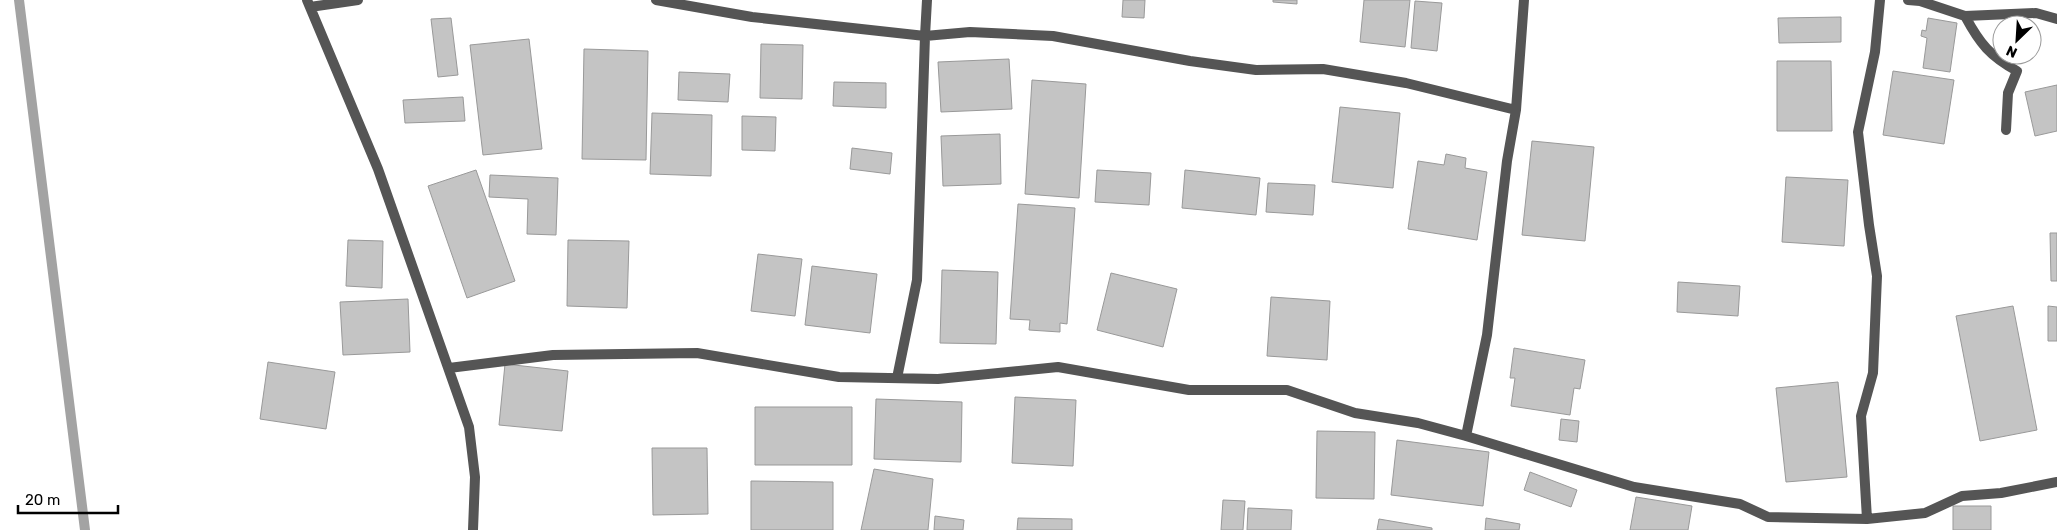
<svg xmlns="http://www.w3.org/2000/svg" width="2057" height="530" viewBox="0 0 2057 530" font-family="Rubik,sans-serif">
  <rect width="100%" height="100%" fill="#fff"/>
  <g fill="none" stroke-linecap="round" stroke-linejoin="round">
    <!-- stream -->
    <path stroke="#a3a3a3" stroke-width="10" d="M 19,0 L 85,530"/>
  </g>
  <!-- building -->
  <path fill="#c4c4c4" stroke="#999" d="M 1123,0 L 1145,0 L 1144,18 L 1122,17 Z
    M 1273,0 L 1297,0 L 1297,4 L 1273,2 Z
    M 1364,0 L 1410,0 L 1405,47 L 1360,42 Z
    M 1415,1 L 1442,3 L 1437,51 L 1411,48 Z
    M 1841,17 L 1841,42 L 1779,43 L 1778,18 Z
    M 451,18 L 458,75 L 438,77 L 431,19 Z
    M 1928,18 L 1957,23 L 1950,72 L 1923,68 L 1927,38 L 1921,36 L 1922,30 L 1926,31 Z
    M 529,39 L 542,149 L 483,155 L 470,45 Z
    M 761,44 L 803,45 L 802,99 L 760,98 Z
    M 584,49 L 648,51 L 646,160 L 582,159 Z
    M 1009,59 L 1012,109 L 941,112 L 938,62 Z
    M 1777,61 L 1831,61 L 1832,131 L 1777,131 Z
    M 1893,71 L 1954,80 L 1944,144 L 1883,135 Z
    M 679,72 L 730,74 L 728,102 L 678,100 Z
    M 1032,80 L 1086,84 L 1079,198 L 1025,194 Z
    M 834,82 L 886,83 L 886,108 L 833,106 Z
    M 2057,85 L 2057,131 L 2035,136 L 2025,92 Z
    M 463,97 L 465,121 L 405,123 L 403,100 Z
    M 1340,107 L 1400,113 L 1393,188 L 1332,182 Z
    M 652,113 L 712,115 L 711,176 L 650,174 Z
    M 742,116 L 776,117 L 775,151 L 742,150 Z
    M 1000,134 L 1001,184 L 943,186 L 941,136 Z
    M 1532,141 L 1594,147 L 1585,241 L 1522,235 Z
    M 852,148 L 892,153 L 890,174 L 850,169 Z
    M 1446,154 L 1466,158 L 1465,168 L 1487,172 L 1477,240 L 1408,229 L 1418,161 L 1444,165 Z
    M 476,170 L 515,281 L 467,298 L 428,186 Z
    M 1097,170 L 1151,173 L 1149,205 L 1095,202 Z
    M 1185,170 L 1260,178 L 1256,215 L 1182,208 Z
    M 490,175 L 558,178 L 556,235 L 527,234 L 528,199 L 489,197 Z
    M 1786,177 L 1848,180 L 1844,246 L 1782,242 Z
    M 1268,183 L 1315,185 L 1313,215 L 1266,212 Z
    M 1018,204 L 1075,208 L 1067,324 L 1060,323 L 1060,332 L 1029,330 L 1030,320 L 1010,319 Z
    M 2050,233 L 2057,233 L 2057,281 L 2051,281 Z
    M 348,240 L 383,241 L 382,288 L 346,286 Z
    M 568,240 L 629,241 L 627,308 L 567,306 Z
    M 758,254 L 802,259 L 795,316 L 751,311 Z
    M 812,266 L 877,274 L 870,333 L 805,325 Z
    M 942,270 L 998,272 L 996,344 L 940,343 Z
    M 1111,273 L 1177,289 L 1163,347 L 1097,330 Z
    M 1678,282 L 1740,286 L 1738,316 L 1677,312 Z
    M 1271,297 L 1330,301 L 1327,360 L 1267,356 Z
    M 408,299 L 410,352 L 343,355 L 340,302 Z
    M 2013,306 L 2037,430 L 1980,441 L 1956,316 Z
    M 2048,306 L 2057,307 L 2057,341 L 2048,341 Z
    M 1514,348 L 1585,360 L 1580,389 L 1574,388 L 1570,415 L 1511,406 L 1515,378 L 1510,378 Z
    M 268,362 L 335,372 L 326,429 L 260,419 Z
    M 505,364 L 568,371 L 562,431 L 499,425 Z
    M 1838,382 L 1847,477 L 1786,482 L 1776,388 Z
    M 1015,397 L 1076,400 L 1073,466 L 1012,463 Z
    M 876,399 L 962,402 L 961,462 L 874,459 Z
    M 755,407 L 852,407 L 852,465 L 755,465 Z
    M 1561,419 L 1579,421 L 1577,442 L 1559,440 Z
    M 1317,431 L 1375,432 L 1374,499 L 1316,498 Z
    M 1397,440 L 1489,452 L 1483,506 L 1391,495 Z
    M 652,448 L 707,448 L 708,514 L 653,515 Z
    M 874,469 L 933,479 L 928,530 L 861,530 Z
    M 1530,472 L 1577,490 L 1571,507 L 1524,490 Z
    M 751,481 L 833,482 L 833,530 L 751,530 Z
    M 1636,497 L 1692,506 L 1688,530 L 1630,530 Z
    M 1223,500 L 1245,501 L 1243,530 L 1221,530 Z
    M 1953,506 L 1991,506 L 1991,530 L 1953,530 Z
    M 1248,508 L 1292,510 L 1291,530 L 1247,530 Z
    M 935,516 L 964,520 L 963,530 L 934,530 Z
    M 1018,518 L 1072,519 L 1072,530 L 1017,530 Z
    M 1486,518 L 1520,524 L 1519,530 L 1485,530 Z
    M 1379,519 L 1432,528 L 1432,530 L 1377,530 Z"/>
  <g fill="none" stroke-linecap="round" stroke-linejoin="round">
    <!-- minor -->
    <path stroke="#555" stroke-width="10" d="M 307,0 L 378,169 L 469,427 L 475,477 L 473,530
      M 656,0 L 752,17 L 925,36 L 927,0
      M 1908,0 L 1920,1 L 1965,16 L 2036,13 L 2057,19
      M 310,7 L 358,0
      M 1965,16 C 1980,44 1990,56 2017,71 L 2008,93 L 2006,130
      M 1516,110 L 1524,0
      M 449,368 L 553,355 L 697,353 L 839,377 L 938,379 L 1058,367 L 1189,390 L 1287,390 L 1355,413 L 1418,423 L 1466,436 L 1634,487 L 1740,504 L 1768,517 L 1867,519 L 1861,416 L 1873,373 L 1877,276 L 1869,225 L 1858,132 L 1875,52 L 1880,0
      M 897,378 L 917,280 L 925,36 L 970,32 L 1053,36 L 1190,61 L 1256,70 L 1323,69 L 1406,83 L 1516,110 L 1507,161 L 1487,335 L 1466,436
      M 1867,519 L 1925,513 L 1962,496 L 2001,493 L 2057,482"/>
  </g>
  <!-- north arrow -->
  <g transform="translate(2017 40) rotate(205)"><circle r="24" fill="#ffffff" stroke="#999999"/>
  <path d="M0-4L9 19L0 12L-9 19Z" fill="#000000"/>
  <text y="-8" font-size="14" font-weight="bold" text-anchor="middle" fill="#000000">N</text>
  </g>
  <!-- scale -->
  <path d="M18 505v8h100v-8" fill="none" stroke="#000000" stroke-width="2.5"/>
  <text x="25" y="505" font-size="15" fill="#000000" stroke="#ffffff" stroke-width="4" paint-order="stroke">20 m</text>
</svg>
